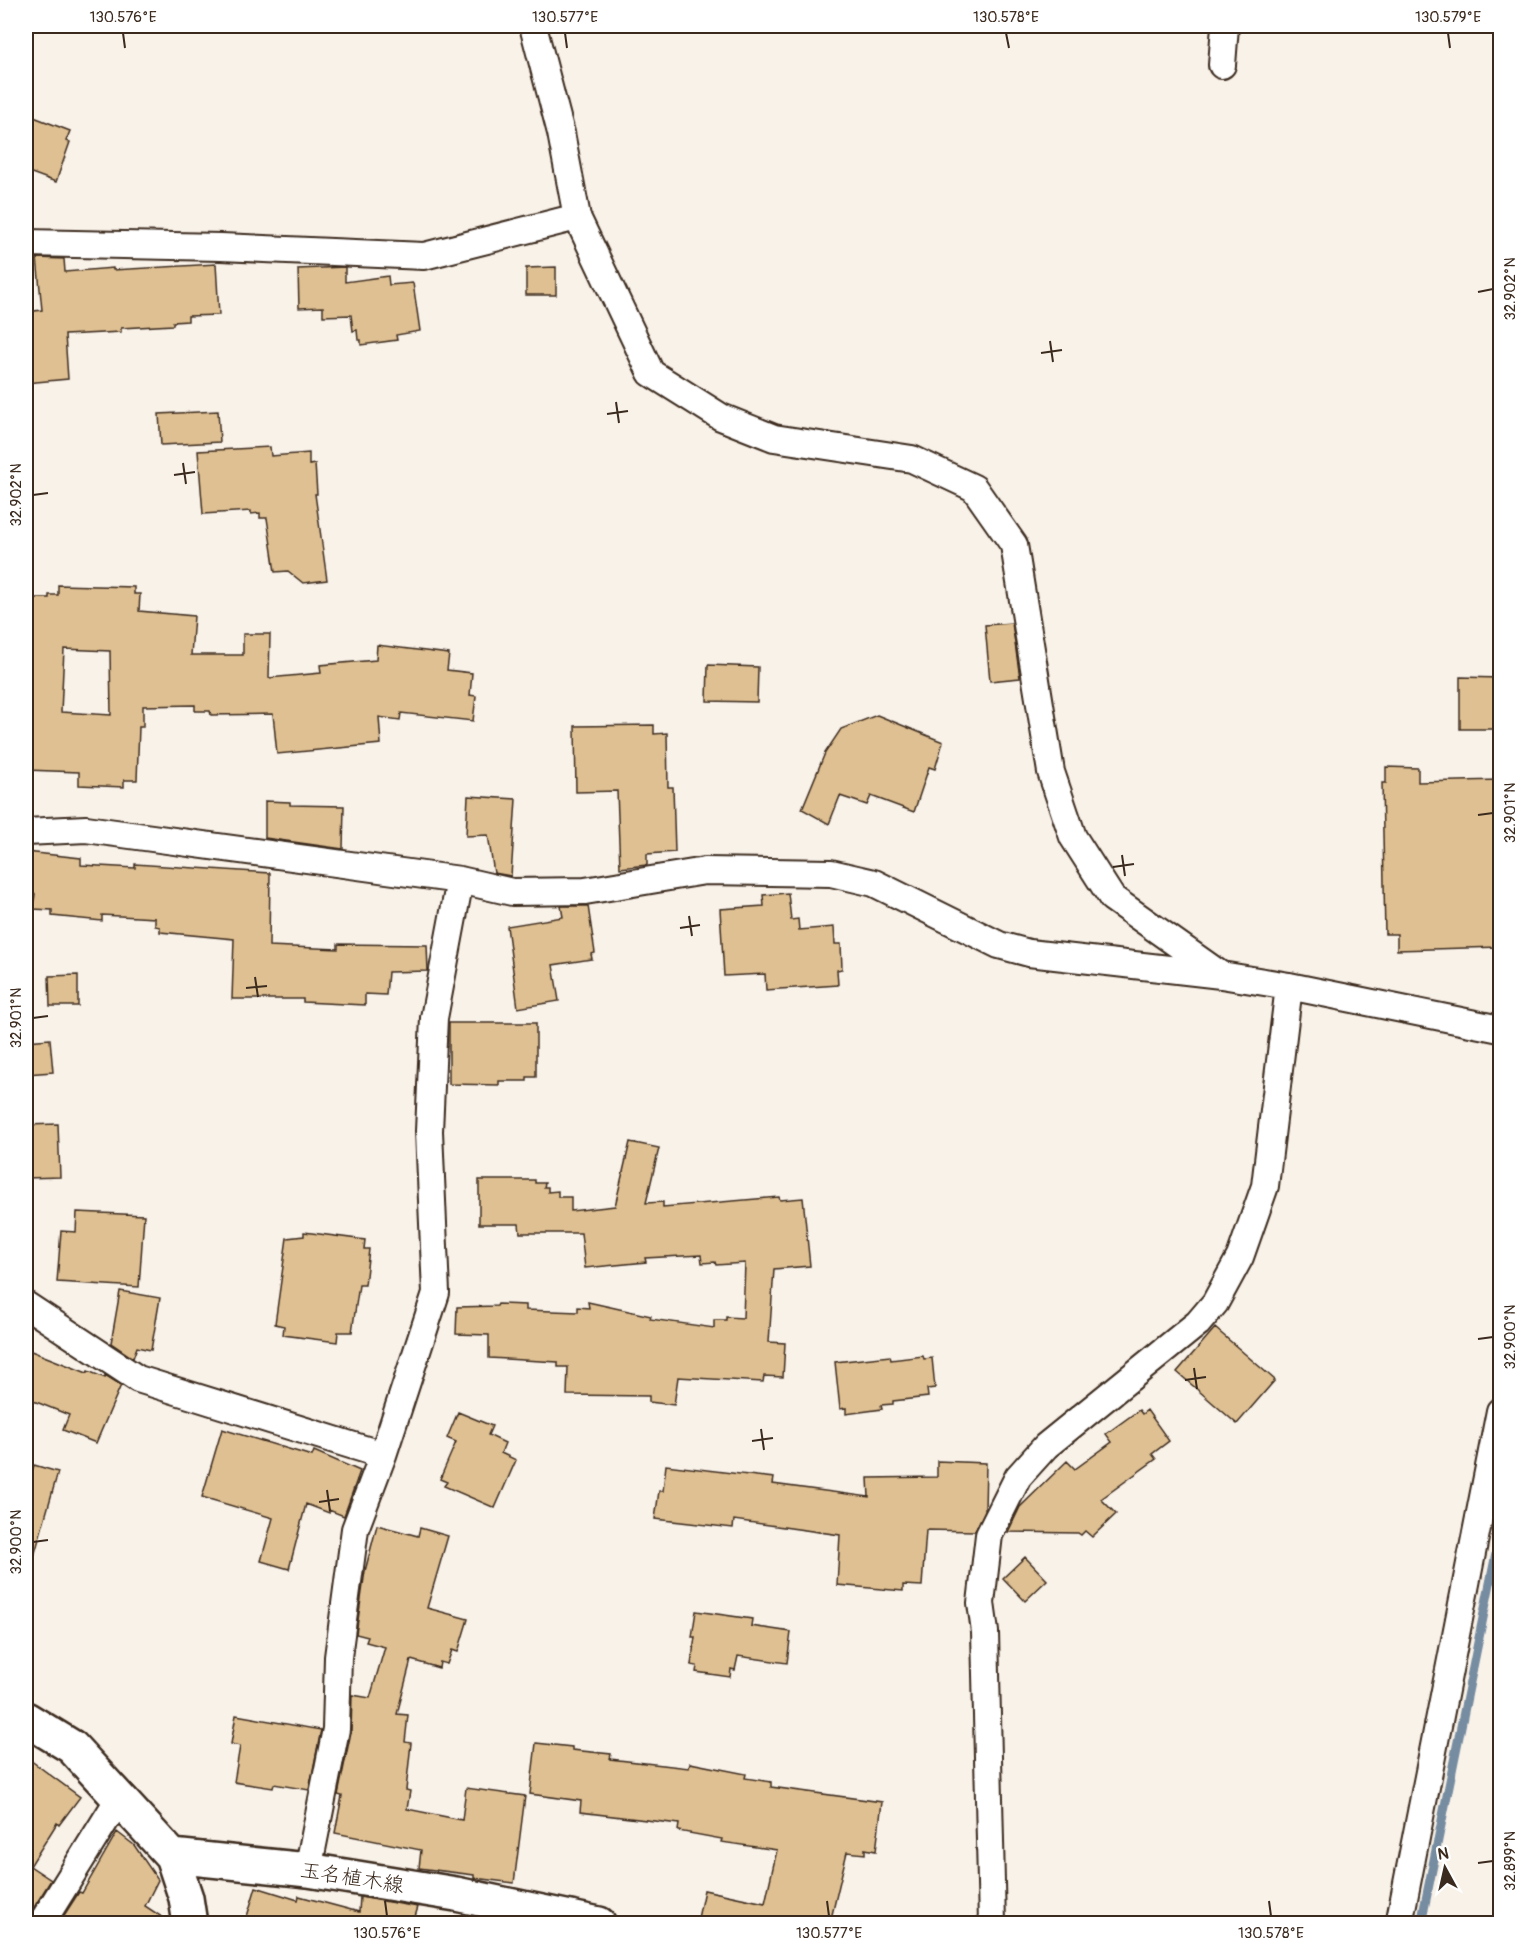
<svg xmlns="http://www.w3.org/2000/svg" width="1526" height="1949" viewBox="0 0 1526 1949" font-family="Pangolin,'Klee One',sans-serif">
  <rect width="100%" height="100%" fill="#f9f2e9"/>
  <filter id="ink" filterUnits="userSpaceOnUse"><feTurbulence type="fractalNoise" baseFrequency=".0167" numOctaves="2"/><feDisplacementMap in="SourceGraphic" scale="12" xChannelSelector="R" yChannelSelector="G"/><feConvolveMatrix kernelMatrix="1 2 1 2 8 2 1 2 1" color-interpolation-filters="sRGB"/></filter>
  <g filter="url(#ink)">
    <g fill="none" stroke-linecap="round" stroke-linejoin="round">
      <!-- stream -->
      <path stroke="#768ca1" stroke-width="9" d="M 1421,1924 L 1500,1534"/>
    </g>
    <!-- building -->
    <path fill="#dfc092" stroke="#3b2a1e" stroke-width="1.5" fill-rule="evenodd" d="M 26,114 L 70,131 L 66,141 L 70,142 L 56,182 L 26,171 Z
      M 37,258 L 64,259 L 65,272 L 113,268 L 113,270 L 216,264 L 219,315 L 188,316 L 188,321 L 173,322 L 173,325 L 121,328 L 121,332 L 65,335 L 68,379 L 26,383 L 26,312 L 42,310 Z
      M 345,267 L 345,282 L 388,276 L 389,285 L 413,283 L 420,331 L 396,335 L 397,340 L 361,345 L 361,340 L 358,340 L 357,330 L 353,331 L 351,315 L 323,316 L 323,307 L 299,308 L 298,269 Z
      M 556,267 L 556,295 L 526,295 L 526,268 Z
      M 218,411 L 220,442 L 161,445 L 159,414 Z
      M 270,447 L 271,456 L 309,453 L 309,465 L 315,464 L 317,494 L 315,494 L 327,580 L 303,583 L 288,571 L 275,572 L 267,518 L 260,518 L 260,513 L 251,514 L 251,511 L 203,514 L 198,451 Z
      M 58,585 L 134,587 L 134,594 L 140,594 L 139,611 L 194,616 L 191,655 L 243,655 L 243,634 L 270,634 L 269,678 L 321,673 L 320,665 L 376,660 L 377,645 L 449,654 L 447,670 L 472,673 L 470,695 L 476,696 L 473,721 L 401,713 L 400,720 L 379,717 L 381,744 L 277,754 L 273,714 L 211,715 L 210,711 L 195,711 L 195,705 L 143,706 L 143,727 L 139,727 L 137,780 L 124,780 L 124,787 L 79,785 L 79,772 L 26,770 L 26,657 L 28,657 L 28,598 L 49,598 L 49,595 L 58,595 ZM 64,649 L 110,651 L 111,715 L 61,712 Z
      M 1012,623 L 1020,678 L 990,681 L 985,625 Z
      M 708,665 L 758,667 L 757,702 L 707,701 Z
      M 1460,677 L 1500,678 L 1500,729 L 1460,729 Z
      M 877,715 L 943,742 L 935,769 L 929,767 L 914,812 L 871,796 L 867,805 L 840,796 L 829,824 L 802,809 L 825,753 L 841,729 Z
      M 654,725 L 654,734 L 667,733 L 668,787 L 673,787 L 675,852 L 647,854 L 647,865 L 620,868 L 617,791 L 576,792 L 575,726 Z
      M 1386,767 L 1418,768 L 1418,782 L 1500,780 L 1500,947 L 1397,950 L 1397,934 L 1385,934 L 1382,783 L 1386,783 Z
      M 468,796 L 516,799 L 511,876 L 494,873 L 488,835 L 466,836 Z
      M 265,801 L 290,802 L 290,805 L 344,806 L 343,849 L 265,838 Z
      M 26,852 L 81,858 L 81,865 L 135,868 L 135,864 L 270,873 L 269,946 L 338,949 L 338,944 L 427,945 L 428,971 L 388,972 L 386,995 L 365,994 L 365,1005 L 303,1002 L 303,999 L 232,999 L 234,939 L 160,932 L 160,927 L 155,926 L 155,918 L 102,915 L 102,921 L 52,916 L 52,910 L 33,909 L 35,894 L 26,893 Z
      M 788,893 L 791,920 L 798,919 L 799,930 L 834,927 L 835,944 L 841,944 L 842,969 L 837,970 L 838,985 L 766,990 L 765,974 L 724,976 L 720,909 L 764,906 L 763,895 Z
      M 561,906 L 588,906 L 595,953 L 591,954 L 592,959 L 553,965 L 559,1001 L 518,1008 L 507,926 L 563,917 Z
      M 78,975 L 78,1006 L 50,1006 L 49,976 Z
      M 449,1023 L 536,1023 L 536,1077 L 527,1077 L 527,1081 L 499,1081 L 499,1085 L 449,1084 Z
      M 50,1039 L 53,1072 L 26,1074 L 26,1041 Z
      M 58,1124 L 60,1177 L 26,1178 L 26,1125 Z
      M 630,1142 L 659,1148 L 646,1203 L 663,1202 L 663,1207 L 779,1197 L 780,1200 L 803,1198 L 810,1266 L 774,1269 L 769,1342 L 785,1343 L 783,1377 L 764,1376 L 763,1382 L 678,1377 L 674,1405 L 649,1402 L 649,1396 L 567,1395 L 568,1367 L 558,1367 L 558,1362 L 489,1358 L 489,1335 L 456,1334 L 457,1307 L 497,1306 L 498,1304 L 526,1305 L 526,1310 L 578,1312 L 578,1307 L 589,1308 L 588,1302 L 651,1316 L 650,1319 L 714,1328 L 714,1320 L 726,1320 L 726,1317 L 743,1318 L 745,1263 L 716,1265 L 715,1262 L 702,1263 L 701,1255 L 645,1258 L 646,1262 L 585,1268 L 581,1233 L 520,1233 L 519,1224 L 479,1224 L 479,1180 L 535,1180 L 535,1183 L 545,1183 L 544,1187 L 548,1187 L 548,1192 L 558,1191 L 558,1197 L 571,1197 L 571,1211 L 615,1206 Z
      M 77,1212 L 144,1215 L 139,1287 L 57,1282 L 61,1231 L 76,1232 Z
      M 304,1232 L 365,1240 L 364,1249 L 369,1249 L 365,1285 L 359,1285 L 352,1332 L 338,1332 L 337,1342 L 283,1335 L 284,1326 L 275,1324 L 287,1238 L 304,1236 Z
      M 120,1291 L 160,1298 L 151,1350 L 137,1347 L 133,1358 L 111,1343 Z
      M 1215,1328 L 1275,1380 L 1237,1424 L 1177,1372 Z
      M 26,1349 L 87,1373 L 88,1371 L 105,1378 L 105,1375 L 121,1385 L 96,1443 L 63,1430 L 69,1415 L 26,1398 Z
      M 890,1356 L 891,1360 L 923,1356 L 924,1359 L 932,1358 L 935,1388 L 927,1389 L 928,1397 L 893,1401 L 893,1404 L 881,1405 L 882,1409 L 846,1414 L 846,1408 L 840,1409 L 835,1362 Z
      M 1139,1410 L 1142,1414 L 1147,1410 L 1169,1441 L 1152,1454 L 1156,1459 L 1101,1499 L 1116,1514 L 1092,1537 L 1085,1531 L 1081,1535 L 1078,1533 L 1008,1532 L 1020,1507 L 1067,1461 L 1075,1469 L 1112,1442 L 1106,1434 Z
      M 458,1412 L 492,1426 L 488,1435 L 505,1443 L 501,1453 L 516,1460 L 495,1508 L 444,1486 L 447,1482 L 440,1479 L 456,1442 L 447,1438 Z
      M 222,1429 L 312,1456 L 314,1451 L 360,1471 L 344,1516 L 329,1510 L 329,1513 L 306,1504 L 289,1569 L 261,1561 L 273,1518 L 202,1497 Z
      M 937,1461 L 986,1463 L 985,1510 L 975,1531 L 926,1530 L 922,1586 L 903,1585 L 903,1591 L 837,1585 L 840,1535 L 734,1520 L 733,1528 L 655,1519 L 659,1491 L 663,1491 L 666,1465 L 774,1478 L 773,1484 L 869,1497 L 868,1478 L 937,1477 Z
      M 34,1465 L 58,1472 L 33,1560 L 26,1559 L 26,1495 Z
      M 377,1525 L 418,1536 L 420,1528 L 448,1536 L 427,1608 L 468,1619 L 458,1652 L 452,1650 L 447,1664 L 440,1662 L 439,1668 L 411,1660 L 397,1714 L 408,1715 L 405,1742 L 411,1743 L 406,1790 L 410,1791 L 407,1809 L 462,1820 L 466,1788 L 525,1796 L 514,1883 L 474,1878 L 474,1875 L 419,1868 L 421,1850 L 335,1833 L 342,1796 L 338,1795 L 351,1732 L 352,1695 L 370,1698 L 385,1647 L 366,1642 L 368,1637 L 356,1634 L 365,1571 Z
      M 1025,1557 L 1047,1580 L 1025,1601 L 1003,1578 Z
      M 696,1611 L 752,1619 L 751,1626 L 791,1632 L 787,1663 L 738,1656 L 735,1670 L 731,1669 L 730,1677 L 696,1672 L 697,1666 L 691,1665 L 695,1637 L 692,1637 Z
      M 236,1715 L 321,1730 L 309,1790 L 274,1784 L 273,1788 L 234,1782 L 240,1746 L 231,1744 Z
      M 536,1743 L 572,1747 L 572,1750 L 611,1754 L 610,1759 L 689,1768 L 690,1763 L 746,1774 L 745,1778 L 771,1782 L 771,1787 L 882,1802 L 876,1851 L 865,1849 L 865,1854 L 847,1852 L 830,1923 L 697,1923 L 704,1890 L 765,1903 L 777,1850 L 721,1842 L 722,1839 L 678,1831 L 679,1824 L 580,1812 L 581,1801 L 530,1794 Z
      M 26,1757 L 80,1797 L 59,1825 L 57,1823 L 30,1866 L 51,1880 L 28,1917 L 26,1915 Z
      M 117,1832 L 134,1845 L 158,1880 L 145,1906 L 171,1923 L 59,1923 L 79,1892 L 82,1893 Z
      M 256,1887 L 298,1900 L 299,1896 L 359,1912 L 360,1897 L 418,1907 L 413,1923 L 245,1923 Z"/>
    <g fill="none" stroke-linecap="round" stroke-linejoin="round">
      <defs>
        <path id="minor" d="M 533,26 L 561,133 L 577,217 L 651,373 L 721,417 L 774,438 L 912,459 L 974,488 L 1014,545 L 1051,772 L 1073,837 L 1112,898 L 1218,973
          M 1222,65 L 1225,26
          M 26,243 L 221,247 L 424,256 L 577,217
          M 26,832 L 86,829 L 460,880 L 512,892 L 585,891 L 705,871 L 831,873 L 874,883 L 999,945 L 1029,953 L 1221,975 L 1289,986 L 1500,1029
          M 26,1305 L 138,1379 L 383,1455
          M 308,1870 L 336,1729 L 338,1657 L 355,1529 L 383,1455 L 436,1293 L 429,1131 L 434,1018 L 460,880
          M 41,1924 L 120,1797
          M 992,1924 L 985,1632 L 981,1603 L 989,1535 L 1018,1477 L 1046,1446 L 1198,1323 L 1215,1303 L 1240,1257 L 1265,1186 L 1289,986
          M 1399,1924 L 1500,1411"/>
        <path id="secondary" d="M 26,1719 L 72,1747 L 172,1856 L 186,1898 L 190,1924
          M 172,1856 L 308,1870 L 456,1894 L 599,1924"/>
      </defs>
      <!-- minor casing -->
      <use href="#minor" stroke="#3b2a1e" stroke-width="30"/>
      <!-- secondary casing -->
      <use href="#secondary" stroke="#3b2a1e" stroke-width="38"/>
      <!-- minor -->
      <use href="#minor" stroke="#fff" stroke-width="26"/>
      <!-- secondary -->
      <use href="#secondary" stroke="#fff" stroke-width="33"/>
    </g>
  </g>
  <!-- ticks -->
  <path fill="none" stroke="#3b2a1e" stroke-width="2" d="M 123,33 L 125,48M 565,33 L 567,48M 1006,33 L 1009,48M 1448,33 L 1450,48M 1478,292 L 1493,289M 1050,341 L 1053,362M 1041,353 L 1062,350M 616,402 L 619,423M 607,414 L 628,411M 183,463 L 186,484M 174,475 L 195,472M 33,495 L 48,493M 1478,815 L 1493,813M 1122,855 L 1125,876M 1113,867 L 1134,864M 689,916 L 692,936M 680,928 L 700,925M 255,977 L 258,997M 246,988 L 267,986M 33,1018 L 48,1016M 1478,1339 L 1493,1337M 1194,1368 L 1197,1389M 1185,1380 L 1206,1377M 761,1429 L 764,1450M 752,1441 L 773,1438M 327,1490 L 330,1511M 319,1502 L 339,1499M 33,1542 L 48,1540M 1478,1863 L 1493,1861M 385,1901 L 387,1916M 827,1901 L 829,1916M 1269,1901 L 1271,1916"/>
  <g text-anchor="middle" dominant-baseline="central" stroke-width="4.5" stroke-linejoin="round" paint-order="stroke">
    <!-- street labels -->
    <g font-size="21" fill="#3b2a1e" stroke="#fff">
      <text transform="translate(352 1878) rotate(9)">玉名植木線</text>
    </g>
  </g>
  <!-- margin -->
  <rect width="1526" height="1949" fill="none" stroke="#fff" stroke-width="66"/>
  <!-- north arrow -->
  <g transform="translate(1445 1868) rotate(352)" stroke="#ffffff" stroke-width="4.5" paint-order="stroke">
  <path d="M0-4.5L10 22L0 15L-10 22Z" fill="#3b2a1e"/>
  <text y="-9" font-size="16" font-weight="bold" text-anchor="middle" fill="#3b2a1e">N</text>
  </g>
  <rect x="33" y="33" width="1460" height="1883" fill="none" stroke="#3b2a1e" stroke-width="2"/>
  <g font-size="15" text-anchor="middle" fill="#3b2a1e">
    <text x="123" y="22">130.576°E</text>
    <text x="565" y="22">130.577°E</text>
    <text x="1006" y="22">130.578°E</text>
    <text x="1448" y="22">130.579°E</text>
    <text transform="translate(1510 289) rotate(-90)" y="5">32.902°N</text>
    <text transform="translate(16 495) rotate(-90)" y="5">32.902°N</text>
    <text transform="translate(1510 813) rotate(-90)" y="5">32.901°N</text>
    <text transform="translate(16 1018) rotate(-90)" y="5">32.901°N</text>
    <text transform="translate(1510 1337) rotate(-90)" y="5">32.900°N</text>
    <text transform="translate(16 1542) rotate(-90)" y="5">32.900°N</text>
    <text transform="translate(1510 1861) rotate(-90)" y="5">32.899°N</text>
    <text x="387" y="1938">130.576°E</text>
    <text x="829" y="1938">130.577°E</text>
    <text x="1271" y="1938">130.578°E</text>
  </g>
</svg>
